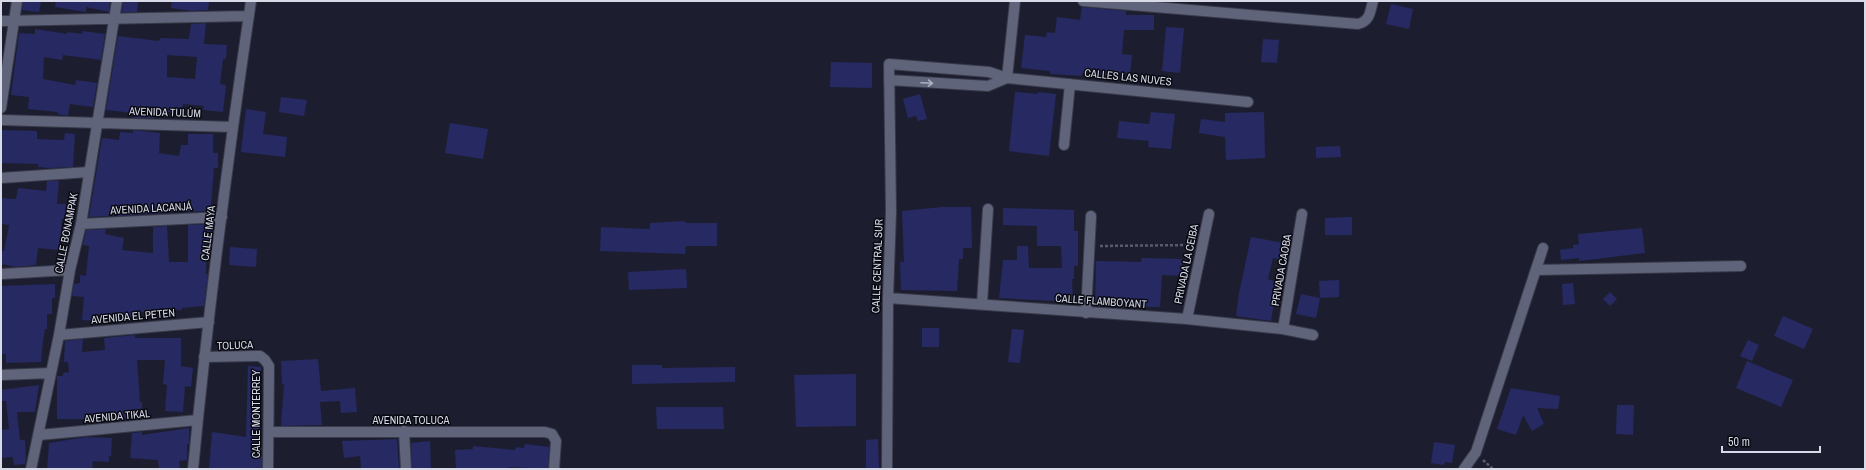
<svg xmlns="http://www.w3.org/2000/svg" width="1866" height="470" viewBox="0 0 1866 470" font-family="'Archivo Narrow',sans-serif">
  <rect width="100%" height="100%" fill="#1c1e30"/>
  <!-- building -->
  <path fill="#272962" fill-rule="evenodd" d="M 23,1 L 41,1 L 39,12 L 22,10 Z
    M 56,1 L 110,1 L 109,12 L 86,7 L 86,12 L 55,7 Z
    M 123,1 L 138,1 L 137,12 L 122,12 Z
    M 172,1 L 209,1 L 208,10 L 192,11 L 171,8 Z
    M 1391,4 L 1413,9 L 1409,29 L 1386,24 Z
    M 1082,7 L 1126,11 L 1126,15 L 1154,15 L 1154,30 L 1124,30 L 1122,54 L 1132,55 L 1130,73 L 1117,72 L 1116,76 L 1082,73 L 1082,76 L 1050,74 L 1050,71 L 1021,68 L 1025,35 L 1046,37 L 1047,32 L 1055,33 L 1057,17 L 1080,20 Z
    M 206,23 L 204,44 L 227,45 L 226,59 L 223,59 L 220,84 L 226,85 L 223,112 L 203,110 L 204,106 L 183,104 L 182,113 L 153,111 L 154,118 L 134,118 L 134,113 L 106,110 L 118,36 L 159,41 L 160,38 L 189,39 L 191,24 ZM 167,55 L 197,57 L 195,79 L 167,77 Z
    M 1166,27 L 1184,28 L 1180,73 L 1162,71 Z
    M 35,29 L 67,34 L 67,32 L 82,34 L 82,31 L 105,34 L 101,60 L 63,55 L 62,60 L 44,57 L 43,79 L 75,85 L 76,80 L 97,83 L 93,107 L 70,104 L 68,116 L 58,114 L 58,112 L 28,109 L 29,97 L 11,95 L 19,33 L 35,34 Z
    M 1263,39 L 1279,40 L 1277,63 L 1261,62 Z
    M 831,62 L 872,63 L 872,88 L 830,87 Z
    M 1015,92 L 1038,94 L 1038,92 L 1056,94 L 1049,156 L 1009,151 Z
    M 920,94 L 927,119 L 918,121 L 916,116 L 908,118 L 903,99 Z
    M 281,97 L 307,100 L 304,116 L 279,112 Z
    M 246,109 L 266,112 L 263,134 L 287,137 L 285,157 L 241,152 Z
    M 1151,112 L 1175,114 L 1171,149 L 1148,147 L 1149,141 L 1117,138 L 1119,121 L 1149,124 Z
    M 1264,112 L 1265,158 L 1226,160 L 1225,137 L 1199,133 L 1201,119 L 1225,122 L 1225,113 Z
    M 450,123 L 488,129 L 483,159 L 445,153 Z
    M 1,130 L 37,131 L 37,139 L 64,140 L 65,133 L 75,134 L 73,167 L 48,168 L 38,167 L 38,164 L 1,163 Z
    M 133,130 L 160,133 L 159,153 L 179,156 L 181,145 L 188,145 L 188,134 L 213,134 L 213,153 L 218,153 L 218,168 L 214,168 L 211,205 L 213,211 L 166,212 L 166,213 L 120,216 L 109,214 L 108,216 L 89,217 L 102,138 L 119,140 L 120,132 L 133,133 Z
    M 1340,146 L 1341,157 L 1316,158 L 1316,147 Z
    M 47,181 L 59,181 L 57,204 L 66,204 L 65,219 L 62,219 L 59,250 L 38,248 L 36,265 L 17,267 L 1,264 L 1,251 L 4,251 L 9,225 L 1,224 L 1,198 L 16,199 L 18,188 L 46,191 Z
    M 942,207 L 971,207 L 972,248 L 963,248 L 963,259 L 959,259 L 957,291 L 901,290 L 900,262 L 904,262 L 902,211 Z
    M 1003,208 L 1074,210 L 1074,231 L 1078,231 L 1078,266 L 1074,266 L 1074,279 L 1072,279 L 1073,302 L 999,298 L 1003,260 L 1017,260 L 1017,246 L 1028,246 L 1029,268 L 1062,268 L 1061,246 L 1037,246 L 1037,226 L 1003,225 Z
    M 1352,217 L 1352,235 L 1325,235 L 1325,218 Z
    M 685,221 L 685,223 L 717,223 L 717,246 L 686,246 L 685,254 L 600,251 L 601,227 L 650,229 L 650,223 Z
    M 212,224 L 211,244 L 207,244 L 206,274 L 208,274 L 204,306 L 182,308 L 182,310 L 152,309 L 152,312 L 132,312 L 131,318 L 100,315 L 99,321 L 82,320 L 84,297 L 72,296 L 74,284 L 80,283 L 80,275 L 86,276 L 89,246 L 83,245 L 86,230 L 106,229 L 105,234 L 124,238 L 122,250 L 153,253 L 153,227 L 167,226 L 169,262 L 188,262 L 188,225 Z
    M 1642,228 L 1645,253 L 1579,261 L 1579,258 L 1561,260 L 1560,250 L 1573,248 L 1573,245 L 1579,244 L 1578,234 Z
    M 1251,237 L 1289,244 L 1286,261 L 1273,258 L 1268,279 L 1277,282 L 1271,321 L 1236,316 L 1239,293 Z
    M 230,247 L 257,249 L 256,267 L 229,265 Z
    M 1142,258 L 1182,259 L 1182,276 L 1162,275 L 1160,307 L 1095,306 L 1096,261 L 1141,262 Z
    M 686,269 L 687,288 L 629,290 L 628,272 Z
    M 1339,280 L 1339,297 L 1320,298 L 1319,281 Z
    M 1573,283 L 1575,304 L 1563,305 L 1562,284 Z
    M 55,284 L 55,298 L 52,298 L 52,314 L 47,314 L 47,329 L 45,329 L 43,341 L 41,362 L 6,363 L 6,354 L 1,354 L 1,286 Z
    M 1610,292 L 1617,299 L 1610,306 L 1603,299 Z
    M 1301,294 L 1320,298 L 1316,318 L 1296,314 Z
    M 1783,316 L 1813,329 L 1804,349 L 1774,336 Z
    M 922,328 L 939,328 L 939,347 L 922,347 Z
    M 1012,329 L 1024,330 L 1020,363 L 1008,362 Z
    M 135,335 L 135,338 L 181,338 L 181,366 L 193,368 L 191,387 L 185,386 L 183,412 L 165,411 L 167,385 L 163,384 L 165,360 L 137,360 L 140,402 L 142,402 L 142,419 L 57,419 L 57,376 L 63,376 L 63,373 L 69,372 L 68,362 L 64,362 L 65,341 L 83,339 L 82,352 L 105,350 L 104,338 Z
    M 1748,340 L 1759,345 L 1752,361 L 1740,356 Z
    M 318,359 L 321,391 L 355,388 L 357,412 L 341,413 L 340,401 L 320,402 L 322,425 L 281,426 L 284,384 L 282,384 L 281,361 Z
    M 1747,361 L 1793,380 L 1781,407 L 1736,388 Z
    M 632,365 L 662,365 L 662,368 L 735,367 L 735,382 L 632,384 Z
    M 248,366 L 261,367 L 259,431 L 262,431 L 262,469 L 209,469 L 212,432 L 246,437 Z
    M 856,374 L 856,426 L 796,427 L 794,375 Z
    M 39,385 L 35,412 L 17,412 L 20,440 L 25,440 L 26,459 L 25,464 L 14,465 L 13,457 L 1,458 L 1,430 L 9,429 L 6,401 L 1,401 L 1,390 Z
    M 1511,388 L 1560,396 L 1558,409 L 1537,408 L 1544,424 L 1532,431 L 1523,415 L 1516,435 L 1497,429 Z
    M 1617,405 L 1634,405 L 1633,435 L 1616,434 Z
    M 656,407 L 723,407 L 724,429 L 657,429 Z
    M 189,428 L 189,444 L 187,444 L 187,460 L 179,461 L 180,469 L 159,469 L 158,460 L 130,458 L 132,433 L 142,432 L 142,435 Z
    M 86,437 L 112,438 L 111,456 L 109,456 L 109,462 L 93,461 L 92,469 L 47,469 L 49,443 Z
    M 397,439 L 399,469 L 361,469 L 360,456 L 344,458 L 342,441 Z
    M 878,439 L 879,469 L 866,469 L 866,440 Z
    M 430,441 L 431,469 L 412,469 L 411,443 Z
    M 1434,442 L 1455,445 L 1452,463 L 1445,462 L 1444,465 L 1431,463 Z
    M 525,444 L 549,447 L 548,469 L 509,467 L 509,469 L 456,469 L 455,450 L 473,449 L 473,446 L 515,450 L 516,447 L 524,448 Z"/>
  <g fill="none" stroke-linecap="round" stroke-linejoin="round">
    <defs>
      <path id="minor" d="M 1083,1 L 1358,24 C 1370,21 1370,12 1373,1
        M 1,21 L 249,16
        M 1007,78 L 1015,1
        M 889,80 L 988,86 L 1007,78
        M 1,108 L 17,1
        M 1,120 L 233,127
        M 1064,145 L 1070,84
        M 1,178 L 89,172
        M 81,224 L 222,217
        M 1536,270 L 1741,266
        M 1,274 L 70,270
        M 888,298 L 1187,319 L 1283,329 L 1313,335
        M 982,304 L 988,209
        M 1086,313 L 1091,216
        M 1187,319 L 1209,214
        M 1283,329 L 1302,214
        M 59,335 L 209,322
        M 204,357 L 260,356 L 265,360 L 269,366 L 268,469
        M 1,375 L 51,373
        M 404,431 L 406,469
        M 269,432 L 545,432 L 552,434 L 556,441 L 554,469
        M 39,435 L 198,420
        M 31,469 L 59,335 L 70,270 L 81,224 L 117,1
        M 193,469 C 208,313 228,156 251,1
        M 887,469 L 888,298 L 891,211 L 889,64 L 989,72 L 1007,78 L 1248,102
        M 1464,469 L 1476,452 L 1543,248"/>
    </defs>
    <!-- minor casing -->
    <use href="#minor" stroke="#393b4a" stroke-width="12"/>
    <!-- path -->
    <path stroke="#595b6b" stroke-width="2.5" stroke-dasharray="3 2" stroke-linecap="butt" d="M 1100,246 L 1191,245
      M 1483,460 L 1493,469"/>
    <!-- minor -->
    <use href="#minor" stroke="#60647a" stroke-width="10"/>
  </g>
  <!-- one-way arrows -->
  <defs><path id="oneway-shaft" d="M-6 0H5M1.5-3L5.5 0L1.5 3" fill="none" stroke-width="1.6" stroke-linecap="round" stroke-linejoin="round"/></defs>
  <use stroke="#aeb1c1" href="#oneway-shaft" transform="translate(927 83) rotate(3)"/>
  <g text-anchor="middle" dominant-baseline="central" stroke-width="3" stroke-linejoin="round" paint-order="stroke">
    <!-- street labels -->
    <g font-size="11" fill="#d8dbe7" stroke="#080911">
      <text transform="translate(1128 77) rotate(6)">CALLES LAS NUVES</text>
      <text transform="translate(165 112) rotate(2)">AVENIDA TULÚM</text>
      <text transform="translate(151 208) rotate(-3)">AVENIDA LACANJÁ</text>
      <text transform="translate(66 233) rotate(-79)">CALLE BONAMPAK</text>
      <text transform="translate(208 233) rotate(-83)">CALLE MAYA</text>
      <text transform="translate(1186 264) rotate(-78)">PRIVADA LA CEIBA</text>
      <text transform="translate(877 266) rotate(-88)">CALLE CENTRAL SUR</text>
      <text transform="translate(1281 270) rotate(-80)">PRIVADA CAOBA</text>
      <text transform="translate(1101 301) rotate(4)">CALLE FLAMBOYANT</text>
      <text transform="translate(133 316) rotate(-5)">AVENIDA EL PETEN</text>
      <text transform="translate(235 345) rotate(-2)">TOLUCA</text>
      <text transform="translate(256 414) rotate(-90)">CALLE MONTERREY</text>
      <text transform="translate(117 416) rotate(-5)">AVENIDA TIKAL</text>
      <text x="411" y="420">AVENIDA TOLUCA</text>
    </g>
  </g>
  <!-- border -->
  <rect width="1866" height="470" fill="none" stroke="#d8dbe7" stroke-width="4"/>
  <!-- scale -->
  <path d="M1722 446v6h98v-6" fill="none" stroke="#d8dbe7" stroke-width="2"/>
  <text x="1728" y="446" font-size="12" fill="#d8dbe7" stroke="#080911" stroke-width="3" paint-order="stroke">50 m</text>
</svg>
